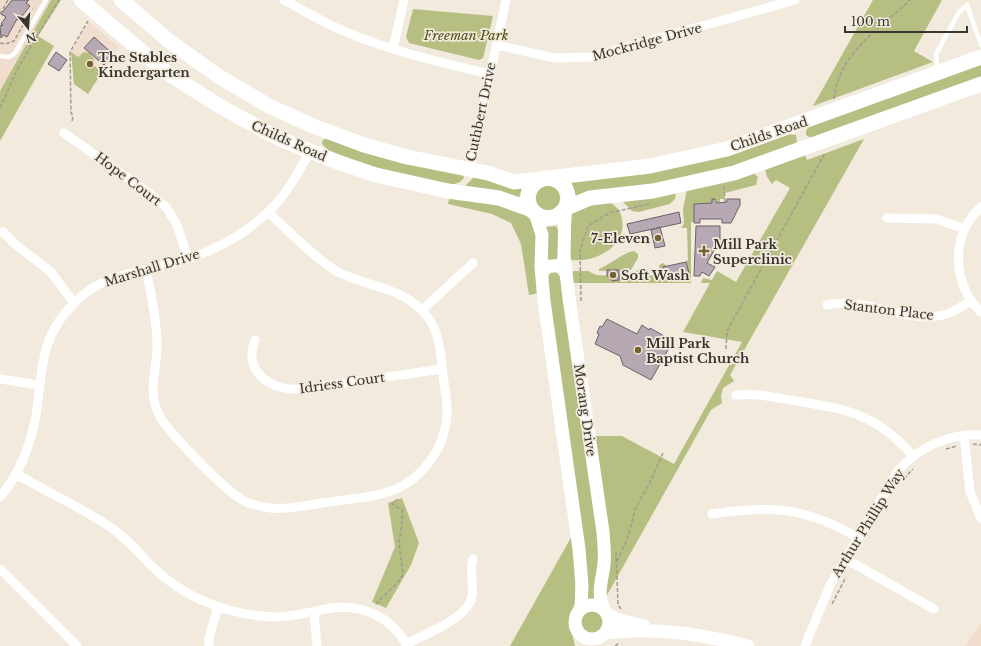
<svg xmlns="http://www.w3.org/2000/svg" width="981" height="646" viewBox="0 0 981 646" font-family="'Libre Baskerville',serif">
  <rect width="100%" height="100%" fill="#f2eadd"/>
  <!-- education -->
  <path fill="#f0ddcd" d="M 0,0 L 52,0 L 0,92 Z
    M 89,22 L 119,47 L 88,94 L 74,84 L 71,52 Z
    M 981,623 L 981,646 L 965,646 Z"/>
  <!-- green -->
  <path fill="#b6bf81" d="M 51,0 L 61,0 L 38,36 L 54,46 L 0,141 L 0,91 Z
    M 873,0 L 942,0 L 914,51 L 933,62 L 813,106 Z
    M 413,9 L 493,16 L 483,58 L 479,60 L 409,43 L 406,37 Z
    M 71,52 L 78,57 L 84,52 L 89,53 L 94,59 L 93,65 L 102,72 L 88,94 L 74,84 Z
    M 981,62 L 981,79 L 813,139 L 806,135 L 806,131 L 809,126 Z
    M 788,134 L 796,135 L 797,143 L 714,174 L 576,196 L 570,180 Z
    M 326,138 L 463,175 L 464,178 L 460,182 L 450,186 L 405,178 L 329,151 L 322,144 L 323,140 Z
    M 864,139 L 730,375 L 734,381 L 723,388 L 721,396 L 722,403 L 711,410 L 606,597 L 593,436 L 622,436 L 674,464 L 742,342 L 683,332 L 710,283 L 701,283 L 703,278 L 712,280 L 717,271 L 736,282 L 790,188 L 776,180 L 772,184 L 767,177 L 765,169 L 804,153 L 807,160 Z
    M 753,172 L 758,177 L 756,185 L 725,193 L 724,199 L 720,199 L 720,202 L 717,203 L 717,200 L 712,199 L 712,203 L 694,204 L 694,222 L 691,222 L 691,283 L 571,283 L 573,271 L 588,271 L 596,275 L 612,276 L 612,281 L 619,280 L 619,275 L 631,275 L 641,268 L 645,277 L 660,273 L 659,265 L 663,263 L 667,266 L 663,267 L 666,279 L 689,274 L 686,261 L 688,260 L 687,228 L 681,228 L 684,224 L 683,209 L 687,189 Z
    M 474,177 L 522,188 L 519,198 L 463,188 Z
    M536 198a12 12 0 1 1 24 0a12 12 0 1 1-24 0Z
    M 676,191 L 675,199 L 670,204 L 639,212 L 632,211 L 620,199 Z
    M 450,195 C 475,198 521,202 536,226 L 539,293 L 529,295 L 521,244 L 511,223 L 492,214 L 448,204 Z
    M 609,201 C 612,204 618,208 620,212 C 632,244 598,263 571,260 L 568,249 L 572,214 L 575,209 Z
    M 556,226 C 561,232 560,253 556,260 L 551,262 L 547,258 L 546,227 Z
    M 634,251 L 638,254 L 638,258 L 631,270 L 599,271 L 599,269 C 609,265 626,251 634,251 Z
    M 551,272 L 556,272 L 561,278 L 600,544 L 595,599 L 588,599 L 547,279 Z
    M 402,498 L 419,543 L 411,565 L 386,608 L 372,602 L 395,547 L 388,503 Z
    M 573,534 L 576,556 L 575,603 L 569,620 L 575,646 L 510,646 Z
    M580 622a12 12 0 1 1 24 0a12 12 0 1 1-24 0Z"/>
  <!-- building -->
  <path fill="#b6a9b3" stroke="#6c6069" d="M 12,0 L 29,0 L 26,3 L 30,6 L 19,20 L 17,19 L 7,37 L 3,35 L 1,38 L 0,26 L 3,25 L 1,24 L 6,17 L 1,14 Z
    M 94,37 L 114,55 L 104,65 L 84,48 Z
    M 56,52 L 67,60 L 59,71 L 48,64 Z
    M 712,199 L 715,199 L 717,203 L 727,202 L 727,199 L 740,199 L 740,205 L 731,223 L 722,223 L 722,219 L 700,219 L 700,223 L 694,223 L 694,204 L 712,203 Z
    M 679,212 L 681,223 L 630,234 L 627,224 Z
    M 696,226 L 720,226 L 720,240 L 707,263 L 715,267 L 709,276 L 702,272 L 700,276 L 694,276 Z
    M 660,227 L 665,246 L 655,248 L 651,230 Z
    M 686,262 L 689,273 L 666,279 L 663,267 Z
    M 607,270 L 619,270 L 619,280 L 612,281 L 612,276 L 607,276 Z
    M 607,319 L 637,334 L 642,325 L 649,330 L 650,328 L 673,341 L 651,380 L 623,365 L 620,356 L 595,344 L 599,334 L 597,333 L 600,326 L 602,327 Z"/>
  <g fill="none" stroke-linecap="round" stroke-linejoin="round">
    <!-- path -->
    <path stroke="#a09b91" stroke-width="1.5" stroke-dasharray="4 2" stroke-linecap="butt" d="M 0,14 L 8,0
      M 0,43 L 5,44 L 14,41 L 33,7
      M 834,99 C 838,53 880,29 910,0
      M 0,108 L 18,68 L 59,0
      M 72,121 L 73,117 L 71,112 L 70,52 L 88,21
      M 724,186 L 725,202
      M 581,301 L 580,251 L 588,226 L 609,213 L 649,204
      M 726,349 L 727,331 L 825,153
      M 973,444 L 981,445
      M 946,449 L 957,446
      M 904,479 L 913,469
      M 616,552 L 618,605 L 621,609
      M 617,561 L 627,540 L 636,507 L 649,484 L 663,453
      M 376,604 L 398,582 L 403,574 L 399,543 L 402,522 L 402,510 L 392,504 L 399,498
      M 832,604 L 846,577
      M 615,646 L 619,643"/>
    <!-- lane -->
    <path stroke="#fff" stroke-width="4.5" d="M 0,56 L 9,57 L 15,53 L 46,0
      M 938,71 L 936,54 L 959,12 L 967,5 L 981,45"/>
    <!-- street -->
    <path stroke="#fff" stroke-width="9" d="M 284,0 C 301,9 317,19 335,27 C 384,50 437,61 489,74
      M 496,45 L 555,58 L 591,57 L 795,0
      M 393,49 L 404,0
      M 64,133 L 150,194 L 166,207 L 177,225 L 188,259
      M 470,169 L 506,0
      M 981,207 C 950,234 952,285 981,312
      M 887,218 L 936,219 L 965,229
      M 3,232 L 16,245 L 50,271 L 74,303
      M 146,270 C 151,294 157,321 157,346 C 157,372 147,389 159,415 C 167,431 221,486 238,497 C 243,501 250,504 256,505 C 279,513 305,505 329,502 C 348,499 367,498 385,493 C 420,483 445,450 447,414 C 448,403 445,392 444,382 C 441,361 441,336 429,319 C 405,285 369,289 336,271 C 311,255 290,232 268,212
      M 827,305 C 862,297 903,321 937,316 C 950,315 960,307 971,301
      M 422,310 L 473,263
      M 255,340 C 242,373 273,392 303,389 L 442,369
      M 0,379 L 39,385
      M 736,395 C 757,393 777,398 797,401 C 850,410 876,414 913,456
      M 964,435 L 970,492 L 981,518
      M 16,474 C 47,492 81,507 110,527 C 128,539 141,556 157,571 C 178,590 205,604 233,611 C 248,615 263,617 278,617 C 297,616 314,611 332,608 C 363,604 393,618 407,646
      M 0,497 C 19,475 31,444 36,415 C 43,370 39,338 74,303 C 98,278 127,274 159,267 C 201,258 246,237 275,205 C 289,190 300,170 310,151
      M 712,514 C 771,505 804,507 857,537
      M 844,558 L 934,609
      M 0,569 L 77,646
      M 314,612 L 317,646
      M 406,644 C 425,634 469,618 472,596 C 474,583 469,572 473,559
      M 209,646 L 209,638 L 218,607
      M 805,646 L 830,585 L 898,471 C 919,447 949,433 981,435"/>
    <!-- secondary -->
    <path stroke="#fff" stroke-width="13" d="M 565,208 L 564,256 L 569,298 L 603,532 C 604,543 605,554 604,564 C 602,582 596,594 605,611
      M 535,213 L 542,235 L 541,267 L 544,301 L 579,549 L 582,585 L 581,609
      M 541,267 L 565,265
      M575 622a17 17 0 1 1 34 0a17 17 0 1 1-34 0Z
      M 608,614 L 616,619 L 644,626
      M 606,633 C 655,627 701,634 748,646"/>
    <!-- primary -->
    <path stroke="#fff" stroke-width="15" d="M 81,0 L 166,72 L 221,107 L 280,139 L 340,163 L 376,175 L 448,191 L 499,198 L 532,210
      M 121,0 L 169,41 L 218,76 L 269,106 L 313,126 L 364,145 L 407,157 L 488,173 L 514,182 L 542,179
      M 548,178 L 650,166 L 727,149 L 981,57
      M528 198a20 20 0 1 1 40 0a20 20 0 1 1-40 0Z
      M 566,208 L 590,198 L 653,191 L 734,173 L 981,84"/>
  </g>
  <!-- markers -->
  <g fill="#74612f" stroke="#f2eadd" stroke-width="1.5">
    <circle cx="90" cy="64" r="4"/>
    <circle cx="658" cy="238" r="4"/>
    <path d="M702 245h4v4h4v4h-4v4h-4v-4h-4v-4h4z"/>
    <circle cx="613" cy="275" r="4"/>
    <circle cx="638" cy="350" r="4"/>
  </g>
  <g text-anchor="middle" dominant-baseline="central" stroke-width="3.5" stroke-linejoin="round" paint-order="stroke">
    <!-- park labels -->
    <g font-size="13" font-style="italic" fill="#484e11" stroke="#f2eadd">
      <text x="466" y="35">Freeman Park</text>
    </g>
    <!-- street labels -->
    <g font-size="13" fill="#383530" stroke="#f2eadd">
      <text transform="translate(647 42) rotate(-15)">Mockridge Drive</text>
      <text transform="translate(481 112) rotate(-78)">Cuthbert Drive</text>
      <text transform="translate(769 134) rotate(-19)">Childs Road</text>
      <text transform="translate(289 141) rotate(24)">Childs Road</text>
      <text transform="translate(128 179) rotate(37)">Hope Court</text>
      <text transform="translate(152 268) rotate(-17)">Marshall Drive</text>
      <text transform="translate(889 310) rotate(7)">Stanton Place</text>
      <text transform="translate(342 383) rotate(-8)">Idriess Court</text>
      <text transform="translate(585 410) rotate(82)">Morang Drive</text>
      <text transform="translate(868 523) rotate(-58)">Arthur Phillip Way</text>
    </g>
    <!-- poi labels -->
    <g font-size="13" font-weight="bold" fill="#383530" stroke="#f2eadd" text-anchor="start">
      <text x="98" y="57">The Stables<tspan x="98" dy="15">Kindergarten</tspan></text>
      <text x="650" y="238" text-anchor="end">7-Eleven</text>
      <text x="713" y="244">Mill Park<tspan x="713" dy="15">Superclinic</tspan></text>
      <text x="621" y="275">Soft Wash</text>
      <text x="646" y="343">Mill Park<tspan x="646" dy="15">Baptist Church</tspan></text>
    </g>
  </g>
  <!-- north arrow -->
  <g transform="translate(28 28) rotate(163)" stroke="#f2eadd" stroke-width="3" paint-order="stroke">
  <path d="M0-3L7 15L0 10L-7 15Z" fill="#383530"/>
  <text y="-6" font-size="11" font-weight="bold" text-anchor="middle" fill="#383530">N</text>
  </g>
  <!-- scale -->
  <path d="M845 26v6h122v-6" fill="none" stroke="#383530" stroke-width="2"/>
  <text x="851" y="26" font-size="12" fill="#383530" stroke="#f2eadd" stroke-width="3" paint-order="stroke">100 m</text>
</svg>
